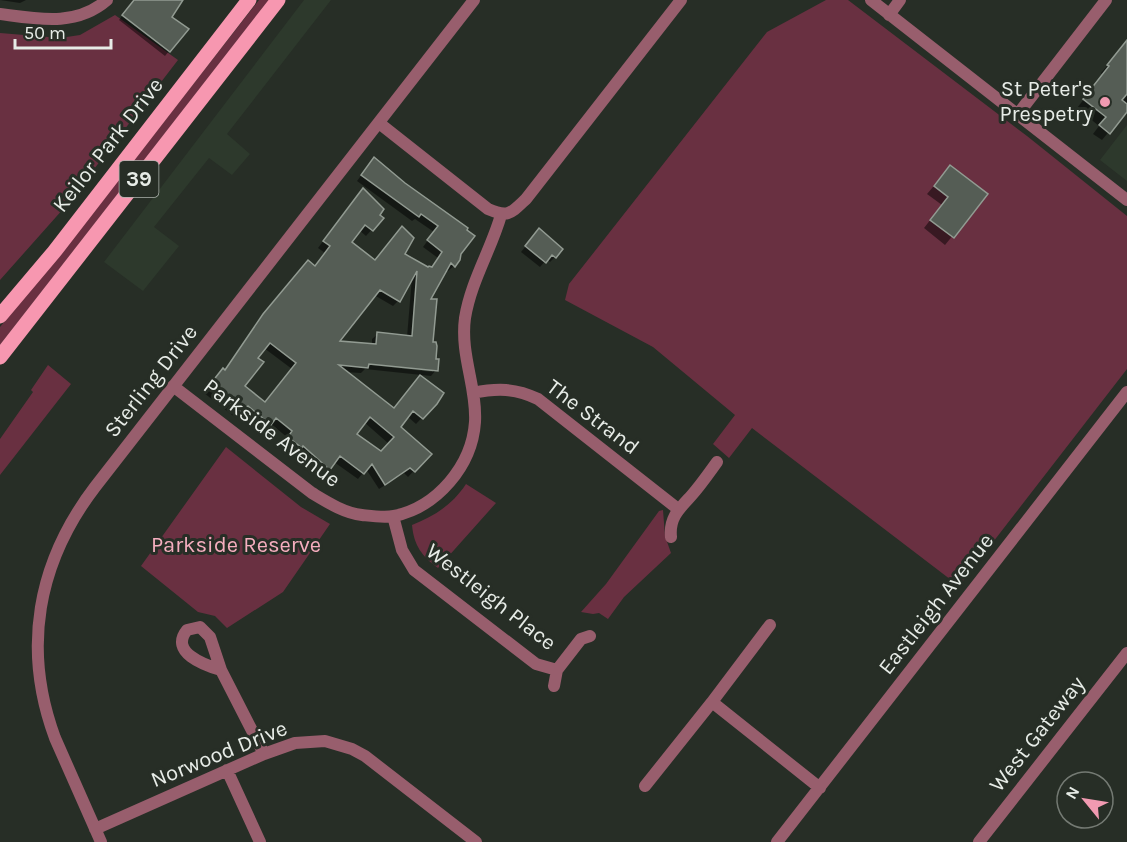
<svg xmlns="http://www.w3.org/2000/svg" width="1127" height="842" viewBox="0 0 1127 842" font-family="Karla,sans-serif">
  <rect width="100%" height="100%" fill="#272e26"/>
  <!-- built -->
  <path fill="#2d392c" d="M 304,0 L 331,0 L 227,134 L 250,154 L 232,175 L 209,158 L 154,227 L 179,246 L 143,291 L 104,262 Z
    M 1127,125 L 1127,181 L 1100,160 Z"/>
  <!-- green -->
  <path fill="#693041" d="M 259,0 L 269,0 L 0,345 L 0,327 L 69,243 Z
    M 826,0 L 848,0 L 1027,136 L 1127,216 L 1127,369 L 959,586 L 752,428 L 729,458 L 713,444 L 735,415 L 653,347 L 565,300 L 569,284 L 767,32 Z
    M 115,15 L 178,60 L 64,208 L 0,280 L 0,33 L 60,38 L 80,35 Z
    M 48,365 L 71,384 L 0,475 L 0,439 L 33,392 L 31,390 Z
    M 226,447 L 301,507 L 330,524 L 283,592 L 227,628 L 215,616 L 198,612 L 141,566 Z
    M 466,484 L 496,503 L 438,568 C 422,556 414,546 412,525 C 435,516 453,504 466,484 Z
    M 663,510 L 665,536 L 671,553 L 624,597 L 608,619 L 599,613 L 593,614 L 581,612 L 606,584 L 659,511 Z"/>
  <!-- shadow -->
  <path fill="#0007" fill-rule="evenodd" d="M 0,0 L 26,0 L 20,3 Z
    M 135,0 L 182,0 L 170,18 L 169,51 L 165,56 L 119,20 Z
    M 1123,47 L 1127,50 L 1127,110 L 1102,140 L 1093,134 L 1099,126 L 1077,108 L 1103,75 L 1101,73 Z
    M 369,165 L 404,184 L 466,229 L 460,254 L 454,266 L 448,271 L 446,269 L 428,300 L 432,343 L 436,370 L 431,376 L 365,369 L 361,373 L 344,372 L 393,410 L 436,403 L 416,424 L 407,416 L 399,427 L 430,454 L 408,477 L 404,473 L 379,489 L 366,469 L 358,479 L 334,462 L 323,475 L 296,451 L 295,452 L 284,443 L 288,438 L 270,423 L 264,429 L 242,412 L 236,418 L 204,393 L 217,376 L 224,371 L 258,322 L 314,267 L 325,253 L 318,248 L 357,196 L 382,218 L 366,236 L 359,230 L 350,242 L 374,262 L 403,254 L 431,269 L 438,258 L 423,247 L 434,232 L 415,219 L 412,221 L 357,181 ZM 412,277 L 407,337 L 378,334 L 372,339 L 372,345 L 337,342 L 374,295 L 393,306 L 398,301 ZM 264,348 L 292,369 L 264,403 L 243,386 L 256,358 ZM 362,361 L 433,369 L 433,372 L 361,364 ZM 364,422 L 389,444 L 381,453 L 355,434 Z
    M 950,167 L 986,195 L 945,245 L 924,228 L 942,205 L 927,194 Z
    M 535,235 L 555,257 L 550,262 L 547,259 L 540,267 L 521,252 Z"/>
  <!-- building -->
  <path fill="#555d55" stroke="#929b92" stroke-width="1.5" fill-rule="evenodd" d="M 134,0 L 183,0 L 172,17 L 189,29 L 170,52 L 122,15 Z
    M 1127,40 L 1127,94 L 1122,100 L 1127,104 L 1127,112 L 1110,134 L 1099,125 L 1106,117 L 1083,99 L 1109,66 L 1107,65 Z
    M 374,157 L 405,183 L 468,228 L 467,230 L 475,236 L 461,254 L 460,260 L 455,267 L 451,263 L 431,299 L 437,299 L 433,342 L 436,342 L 437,346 L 436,359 L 439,359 L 438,371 L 369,364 L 368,368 L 339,365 L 394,408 L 420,375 L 444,393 L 437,404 L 423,419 L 413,411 L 401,427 L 432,454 L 415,472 L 410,468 L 385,485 L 372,464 L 364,474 L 340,456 L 330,470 L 303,446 L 302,448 L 288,437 L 292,431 L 276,418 L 271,425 L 248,406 L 242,413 L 208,387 L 223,368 L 225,370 L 263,314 L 308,260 L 315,266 L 330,246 L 323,241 L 363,188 L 384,209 L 380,215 L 384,218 L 373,231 L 365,225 L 352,242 L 375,260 L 402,226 L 414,238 L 405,254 L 428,267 L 429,266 L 432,267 L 442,252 L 427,240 L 438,226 L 421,214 L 419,217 L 361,175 ZM 417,271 L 412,336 L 377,332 L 376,344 L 340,341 L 380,290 L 400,302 ZM 270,343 L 296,363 L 265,402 L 245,386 L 264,362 L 258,358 ZM 370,417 L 394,437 L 381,451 L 357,434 Z
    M 950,165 L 988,194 L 954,238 L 930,220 L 948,197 L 934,186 Z
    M 539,228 L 563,249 L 556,258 L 552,255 L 546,263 L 525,246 Z"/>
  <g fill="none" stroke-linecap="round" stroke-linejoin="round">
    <!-- minor -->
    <path stroke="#985e6d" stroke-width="12" d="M 871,0 L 1127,200
      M 0,14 C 38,19 76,27 107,0
      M 889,15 L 900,0
      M 1018,114 L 1106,0
      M 379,123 L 488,209 C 509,218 511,213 526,199 L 681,0
      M 173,386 L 312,493 C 327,502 344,513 362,515 C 371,516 384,518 394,516 C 437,507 472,466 475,422 C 477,387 460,355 465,318 C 471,281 491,250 501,215
      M 473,393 C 497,388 515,388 538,399 L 678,509
      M 393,516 L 402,550 L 414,570 L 536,664 L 557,670
      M 671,537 C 669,518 679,509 691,496 C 700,486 709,473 717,462
      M 221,670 C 204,665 169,652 187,630 L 200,627 L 210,637 L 221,670 L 264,754
      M 554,686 L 557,670 L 581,639 L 590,636
      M 712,702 L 820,788
      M 227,770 L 260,842
      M 645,786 L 712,702 L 770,625
      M 95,829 L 264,754 L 295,743 L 325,741 L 352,749 L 365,756 L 476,842
      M 101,842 L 55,738 C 22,649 37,563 95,487 L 474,0
      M 777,842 L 1127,392
      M 979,842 L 1127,653"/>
    <!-- primary -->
    <path stroke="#f797b0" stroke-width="15" d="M 0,316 L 54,252 L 249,0
      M 0,357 L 278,0"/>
  </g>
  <!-- markers -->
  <circle fill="#f19ab1" stroke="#272e26" stroke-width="2" cx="1105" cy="102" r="6"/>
  <g text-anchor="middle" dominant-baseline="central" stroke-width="6" stroke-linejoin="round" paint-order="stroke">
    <!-- shield labels -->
    <rect fill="#272e26" stroke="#adb3ad" stroke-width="1.5" x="119.5" y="161" width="39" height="36" rx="4.5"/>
    <g font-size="21" font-weight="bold" fill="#e7ece7">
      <text x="139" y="179">39</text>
    </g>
    <!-- poi labels -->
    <g font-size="22" fill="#e7ece7" stroke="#272e26" text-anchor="end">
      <text x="1093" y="89">St Peter's<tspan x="1093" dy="25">Prespetry</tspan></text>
    </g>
    <!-- street labels -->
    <g font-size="22" fill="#e7ece7" stroke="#272e26">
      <text transform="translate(108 145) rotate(-52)">Keilor Park Drive</text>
      <text transform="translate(151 381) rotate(-52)">Sterling Drive</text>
      <text transform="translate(593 417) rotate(37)">The Strand</text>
      <text transform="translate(272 433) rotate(37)">Parkside Avenue</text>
      <text transform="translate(491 597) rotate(38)">Westleigh Place</text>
      <text transform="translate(936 604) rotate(-52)">Eastleigh Avenue</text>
      <text transform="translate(1037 734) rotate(-52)">West Gateway</text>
      <text transform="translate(219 754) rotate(-22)">Norwood Drive</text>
    </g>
    <!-- park labels -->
    <g font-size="22" fill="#f6aebf" stroke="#272e26">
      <text x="236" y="545">Parkside Reserve</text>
    </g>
  </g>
  <!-- north arrow -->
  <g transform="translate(1085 800) rotate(300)"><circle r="28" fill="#272e26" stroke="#747a73" stroke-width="1.5"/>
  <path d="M0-4.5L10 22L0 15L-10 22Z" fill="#f19ab1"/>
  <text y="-9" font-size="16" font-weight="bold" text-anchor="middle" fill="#e7ece7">N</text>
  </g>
  <!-- scale -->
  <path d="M15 39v9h96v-9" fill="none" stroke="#e7ece7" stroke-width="3"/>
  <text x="24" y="39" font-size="18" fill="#e7ece7" stroke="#272e26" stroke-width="4.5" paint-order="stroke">50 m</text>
</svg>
